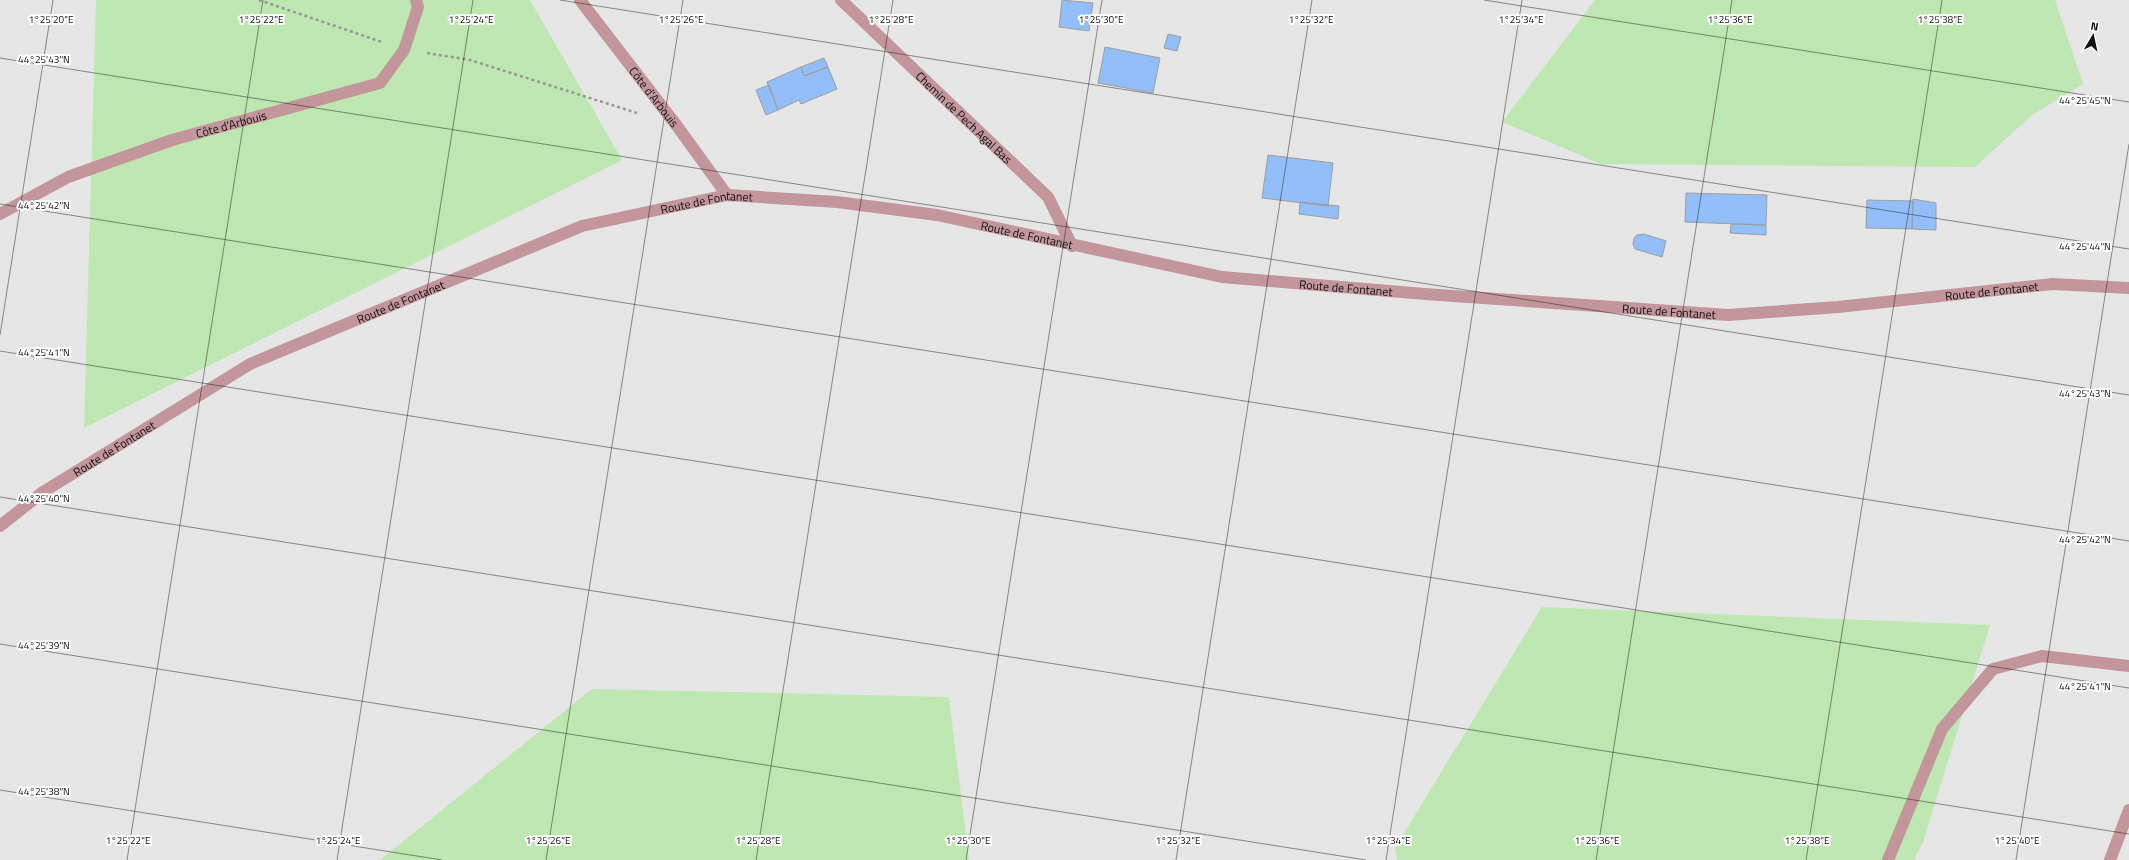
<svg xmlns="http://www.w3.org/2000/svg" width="2129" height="860" viewBox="0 0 2129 860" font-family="'Titillium Web',sans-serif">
  <rect width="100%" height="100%" fill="#e6e6e7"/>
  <!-- green -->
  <path fill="#bee7b2" d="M 96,0 L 530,0 L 622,160 L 84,428 Z
    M 1595,0 L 2055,0 L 2083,84 L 2032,115 L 1975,167 L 1601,164 L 1502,122 Z
    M 1542,607 L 1990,625 L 1923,842 L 1914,860 L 1397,860 L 1395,848 Z
    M 592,689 L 949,697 L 969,860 L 380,860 Z"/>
  <!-- building -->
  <path fill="#92bff9" stroke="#9d9e9f" d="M 1062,0 L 1093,3 L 1089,31 L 1059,27 Z
    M 1168,34 L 1181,37 L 1177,51 L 1164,48 Z
    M 1105,47 L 1160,58 L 1153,93 L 1098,83 Z
    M 824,58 L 828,67 L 804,76 L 801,67 Z
    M 801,67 L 804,76 L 828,67 L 837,89 L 801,104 L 799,100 L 778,110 L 767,82 Z
    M 769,85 L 778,110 L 766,115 L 756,90 Z
    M 1268,155 L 1333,163 L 1328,206 L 1262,198 Z
    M 1686,193 L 1767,195 L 1766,225 L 1685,222 Z
    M 1913,199 L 1936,203 L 1936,230 L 1912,229 Z
    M 1867,200 L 1913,201 L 1912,229 L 1866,228 Z
    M 1300,202 L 1339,206 L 1338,219 L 1299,214 Z
    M 1731,224 L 1766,225 L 1766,235 L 1730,233 Z
    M 1644,234 L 1666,241 L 1662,257 L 1635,249 L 1633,244 L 1634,238 L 1637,235 Z"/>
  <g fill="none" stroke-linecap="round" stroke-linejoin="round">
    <!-- path -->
    <path stroke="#979797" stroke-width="2.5" stroke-dasharray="3 3" stroke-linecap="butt" d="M 259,0 L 382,42
      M 427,53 L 470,60 L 637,113"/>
    <!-- service -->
    <path stroke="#c3969b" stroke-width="12" d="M 1888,860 L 1942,729 L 1993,669 L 2042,656 L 2129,666
      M 2110,860 L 2129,810"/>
    <!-- minor -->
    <g stroke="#c3969b" stroke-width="12">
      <path id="s1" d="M 580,0 L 677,126 L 727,195"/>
      <path id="s2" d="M 841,0 L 1048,197 L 1072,246"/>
      <path id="s3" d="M 0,214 L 68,177 L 172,140 L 380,83 L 404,50 L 418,7 L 416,0"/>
      <path id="s4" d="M 0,526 L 43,492 L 250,364 L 582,226 L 727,195 L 837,202 L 937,215 L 1222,277 L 1425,294 L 1728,315 L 1838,307 L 2053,284 L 2129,288"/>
    </g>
  </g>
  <!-- ticks -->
  <path fill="none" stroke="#111" stroke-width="1" stroke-opacity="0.45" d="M 560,0 L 2129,249M 1484,0 L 2129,102M 0,58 L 2129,395M 0,204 L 2129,541M 0,335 L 53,0M 0,351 L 2129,688M 0,497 L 2129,834M 0,644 L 1366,860M 0,790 L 442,860M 127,860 L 263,0M 337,860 L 473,0M 546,860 L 683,0M 756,860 L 893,0M 966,860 L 1102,0M 1176,860 L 1312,0M 1386,860 L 1522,0M 1596,860 L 1732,0M 1806,860 L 1942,0M 2016,860 L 2129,144"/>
  <g text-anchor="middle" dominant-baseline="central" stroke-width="4" stroke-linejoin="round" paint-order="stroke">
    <!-- street labels -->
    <g font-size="12" fill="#111" stroke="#fff">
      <text stroke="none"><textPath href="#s1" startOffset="122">Côte d'Arbouis</textPath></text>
      <text stroke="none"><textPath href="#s2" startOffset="170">Chemin de Pech Agal Bas</textPath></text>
      <text stroke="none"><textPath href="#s3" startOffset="249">Côte d'Arbouis</textPath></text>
      <text stroke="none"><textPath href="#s4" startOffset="785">Route de Fontanet</textPath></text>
      <text stroke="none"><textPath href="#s4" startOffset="1109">Route de Fontanet</textPath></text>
      <text stroke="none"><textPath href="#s4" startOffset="1433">Route de Fontanet</textPath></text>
      <text stroke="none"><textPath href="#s4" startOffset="2081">Route de Fontanet</textPath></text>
      <text stroke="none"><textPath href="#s4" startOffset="461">Route de Fontanet</textPath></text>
      <text stroke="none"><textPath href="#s4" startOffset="1757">Route de Fontanet</textPath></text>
      <text stroke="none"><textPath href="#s4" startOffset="138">Route de Fontanet</textPath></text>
    </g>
  </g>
  <g font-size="10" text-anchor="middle" fill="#111" stroke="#fff" stroke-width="4" stroke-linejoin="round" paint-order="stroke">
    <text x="51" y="23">1°25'20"E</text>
    <text x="261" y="23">1°25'22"E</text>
    <text x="471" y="23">1°25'24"E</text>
    <text x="681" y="23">1°25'26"E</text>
    <text x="891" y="23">1°25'28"E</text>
    <text x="1101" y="23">1°25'30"E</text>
    <text x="1311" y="23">1°25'32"E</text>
    <text x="1521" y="23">1°25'34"E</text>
    <text x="1730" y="23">1°25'36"E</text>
    <text x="1940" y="23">1°25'38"E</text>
    <text x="44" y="63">44°25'43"N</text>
    <text x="2085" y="104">44°25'45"N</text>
    <text x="44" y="209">44°25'42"N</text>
    <text x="2085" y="250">44°25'44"N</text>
    <text x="44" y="356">44°25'41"N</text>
    <text x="2085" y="397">44°25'43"N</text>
    <text x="44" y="502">44°25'40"N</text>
    <text x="2085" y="543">44°25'42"N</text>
    <text x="44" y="649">44°25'39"N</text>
    <text x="2085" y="690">44°25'41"N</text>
    <text x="44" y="795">44°25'38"N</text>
    <text x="128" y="844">1°25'22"E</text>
    <text x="338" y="844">1°25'24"E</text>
    <text x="548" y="844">1°25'26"E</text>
    <text x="758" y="844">1°25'28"E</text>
    <text x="968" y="844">1°25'30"E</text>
    <text x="1178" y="844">1°25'32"E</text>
    <text x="1388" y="844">1°25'34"E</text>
    <text x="1597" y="844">1°25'36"E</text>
    <text x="1807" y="844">1°25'38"E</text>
    <text x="2017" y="844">1°25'40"E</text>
  </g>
  <!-- north arrow -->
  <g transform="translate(2093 36) rotate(9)" stroke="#ffffff" stroke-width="3" paint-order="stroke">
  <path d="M0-3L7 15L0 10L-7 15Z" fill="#111111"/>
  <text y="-6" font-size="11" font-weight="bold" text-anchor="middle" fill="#111111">N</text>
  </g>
</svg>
